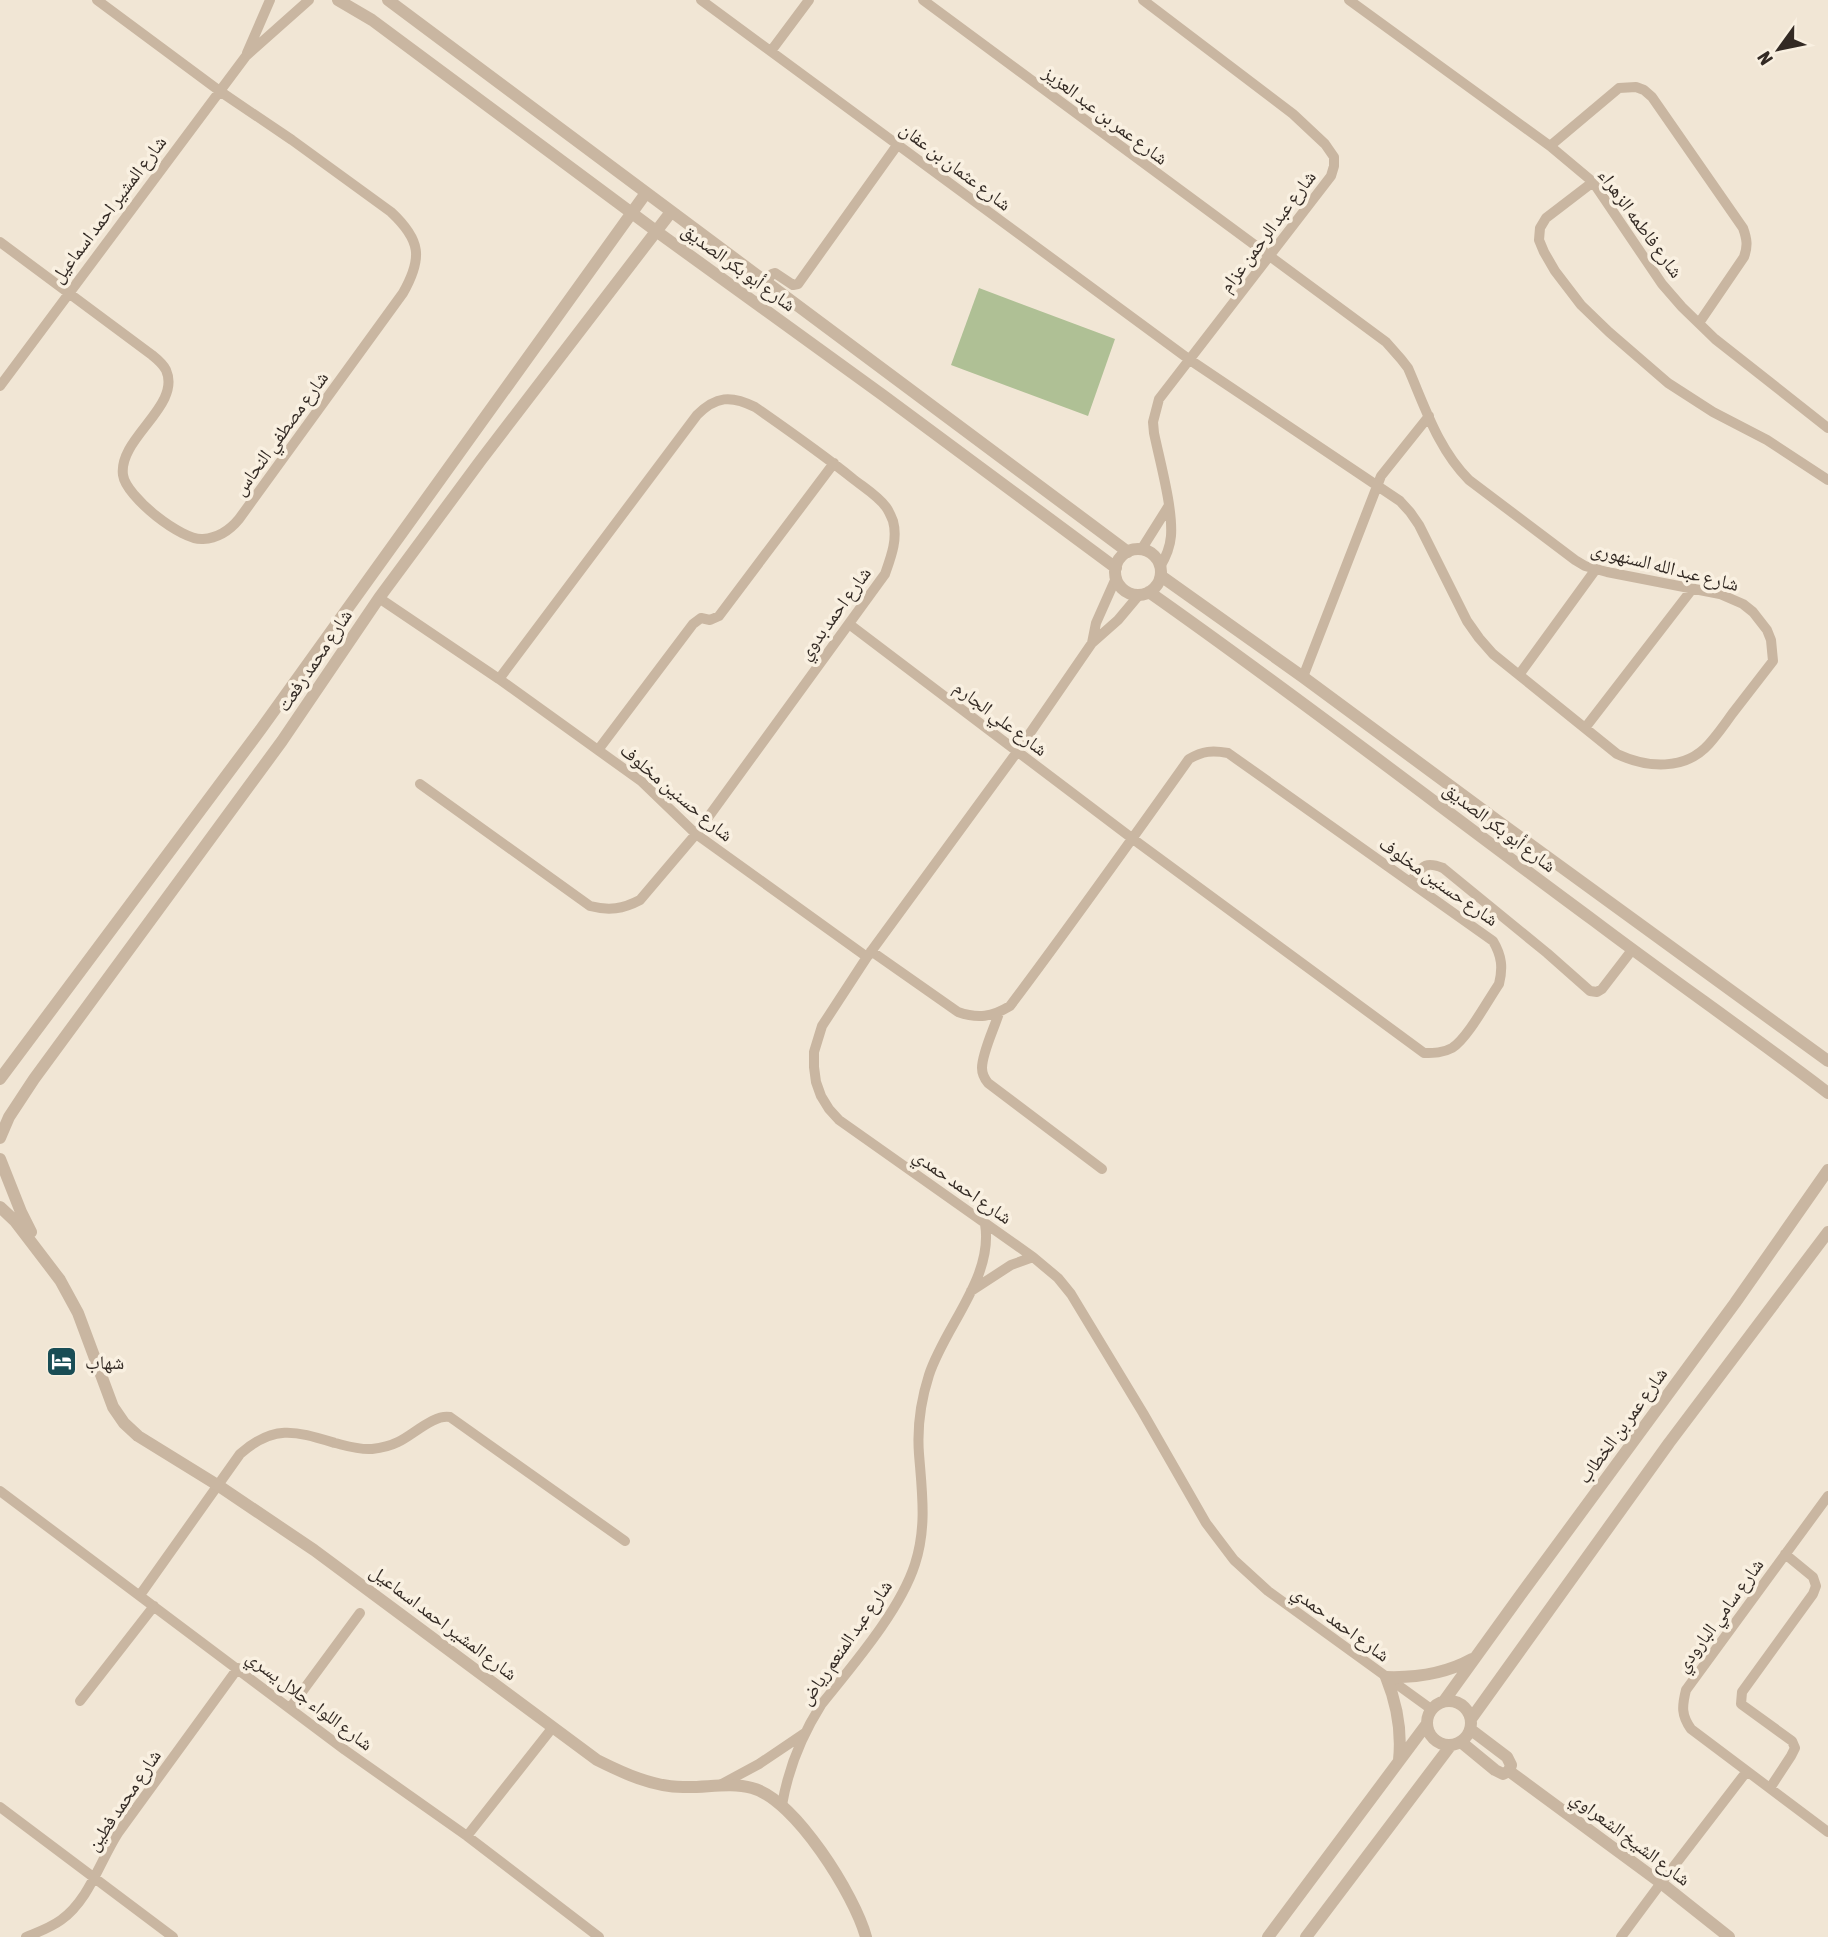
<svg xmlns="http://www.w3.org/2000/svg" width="1828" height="1937" viewBox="0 0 1828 1937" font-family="'Asap Condensed','Noto Naskh Arabic',sans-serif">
  <rect width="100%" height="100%" fill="#f1e6d5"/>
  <!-- green -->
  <path fill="#afc095" d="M 979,288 L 1115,339 L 1088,416 L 951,365 Z"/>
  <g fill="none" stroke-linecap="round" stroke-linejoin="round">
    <!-- minor -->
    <path stroke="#c9b6a1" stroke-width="10" d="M 701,0 L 1190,360 L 1400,501 L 1410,512 L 1419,525 L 1467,621 L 1479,638 L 1493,654 L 1617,754 C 1647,768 1685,771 1709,744 C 1717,735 1725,724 1732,714 C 1746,696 1759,679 1773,661 L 1771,640 L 1767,630 L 1753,612 L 1743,604 L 1720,594 L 1607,572 L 1585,566 L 1575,560 L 1469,480 C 1438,449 1425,407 1408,368 L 1401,359 L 1386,342 L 923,0
      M 1143,0 L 1293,114 L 1325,144 L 1334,157 L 1334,166 L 1331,176 L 1159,399 L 1153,422 L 1154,433 C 1160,462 1173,508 1171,536 C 1170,548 1166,557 1160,567
      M 1349,0 L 1550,146 L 1593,182 L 1662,284 L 1682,307 L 1715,339 L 1828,428
      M 771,51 L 809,0
      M 247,53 L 270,0
      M 1550,146 L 1619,88 L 1636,87 L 1644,90 L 1652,97 L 1743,228 C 1747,239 1748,246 1744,257 L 1699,323
      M 1593,182 L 1546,218 L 1540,228 L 1539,240 L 1544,252 L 1555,271 L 1581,305 L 1609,332 L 1668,383 L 1713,412 L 1767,440 L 1828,480
      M 0,242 L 152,355 C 157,359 163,364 166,370 C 182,406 118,438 123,475 C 126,497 182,541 203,539 C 219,538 230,530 239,519 L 403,293 C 423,258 421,240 391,212 L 292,140 L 221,92 L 97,0
      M 766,282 L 772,274 L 775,273 L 793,285 L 798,284 L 898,144
      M 0,386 L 246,56 L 309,0
      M 1141,550 L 1168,507
      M 1139,595 L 1118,620 L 1092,643 L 1017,752 L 867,957 L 822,1026 L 814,1052 L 814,1067 L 816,1082 L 821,1096 L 829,1109 L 839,1120 L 1033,1257 L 1058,1278 L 1071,1294 L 1143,1413 L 1206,1523 L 1234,1560 L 1268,1591 L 1431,1709
      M 379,598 L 499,679 L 641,781 L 696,834 L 867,957
      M 849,624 L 1133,839 L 1424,1053 C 1434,1053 1443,1053 1452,1048 C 1467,1039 1488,1000 1499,984 C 1503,968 1502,956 1493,941 L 1228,753 C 1212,750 1203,751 1189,759 C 1130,842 1071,925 1010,1006 C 992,1017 978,1019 958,1012 L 871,951
      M 1092,643 L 1096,623 L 1116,578
      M 1519,675 L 1596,569
      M 1303,677 L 1381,476 L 1429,416
      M 1585,728 L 1693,588
      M 598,750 L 693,624 L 701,618 L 710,620 L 719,616 L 834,463
      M 420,784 L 590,906 C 609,911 623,909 640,900 L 696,834 L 885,574 C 891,557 898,539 893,521 C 891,516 889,511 886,507 C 877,495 863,487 852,478 C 821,453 788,430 755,407 C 731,395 716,396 697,415 L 499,679
      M 1410,882 C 1422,868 1423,860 1443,868 L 1547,953 L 1590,991 L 1597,992 L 1602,989 L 1632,950
      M 999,1013 C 994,1029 982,1053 982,1068 C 982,1074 984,1078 988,1083 L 1102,1169
      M 971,1291 L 1011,1265 L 1033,1257
      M 0,1491 L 345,1750 L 467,1836 L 599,1937
      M 1828,1496 L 1686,1690 C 1682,1706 1681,1715 1691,1729 L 1828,1832
      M 140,1595 L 240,1454 C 274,1424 295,1431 335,1443 C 347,1446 359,1450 372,1449 C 381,1448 390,1446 398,1442 C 413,1435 434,1414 450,1417 L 625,1541
      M 80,1701 L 154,1606
      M 290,1708 L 360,1613
      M 720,1785 L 759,1764 L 805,1733
      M 1770,1788 L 1791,1756 L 1795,1748 L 1792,1741 L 1741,1704 L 1742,1692 L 1813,1594 L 1816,1586 L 1813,1577 L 1785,1554
      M 782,1805 C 788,1770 802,1735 821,1705 C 852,1666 900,1611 915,1564 C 927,1527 922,1492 919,1454 C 917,1428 921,1400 929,1375 C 945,1326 994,1277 985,1224
      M 0,1807 L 173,1937
      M 467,1836 L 553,1727
      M 26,1937 C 38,1932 50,1928 61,1920 C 89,1900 100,1861 118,1833 L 238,1668
      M 1621,1937 L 1661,1883 L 1747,1771"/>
    <!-- tertiary -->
    <path stroke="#c9b6a1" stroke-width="12" d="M 338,0 L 372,20 L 656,231 L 884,396 L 1116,568
      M 388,0 L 1128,552
      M1115 572a23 23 0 1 1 46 0a23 23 0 1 1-46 0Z
      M 1161,576 L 1303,677 L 1498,821 L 1828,1061
      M 1149,592 C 1300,698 1445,811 1593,920 C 1671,979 1751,1034 1828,1093
      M 0,1079 L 261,729 L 646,193
      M 0,1138 L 9,1117 L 34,1079 L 282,741 L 379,598 L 481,460 L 671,212
      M 0,1159 L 21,1212 L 31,1232
      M 0,1207 L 15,1221 L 60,1280 L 78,1313 L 113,1407 L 124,1423 L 138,1436 L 219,1486 L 314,1550 L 597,1760 C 623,1773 653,1787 683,1787 C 705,1788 730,1782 752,1788 C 795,1799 855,1896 866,1937
      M1427 1723a22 22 0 1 1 44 0a22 22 0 1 1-44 0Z
      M 1444,1701 L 1519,1597 L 1735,1303 L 1828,1170
      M 1471,1719 L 1669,1443 L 1828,1232
      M 1470,1729 L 1507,1757 L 1511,1765 L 1509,1771
      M 1461,1742 L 1495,1770 L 1503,1774 L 1509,1771 L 1661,1883 L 1729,1937
      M 1399,1760 C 1402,1731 1397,1704 1386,1677 C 1416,1678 1445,1674 1472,1659
      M 1268,1937 L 1426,1725
      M 1306,1937 L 1451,1745"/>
  </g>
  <!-- icons -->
  <defs>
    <symbol id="hotel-square" viewBox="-11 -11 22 22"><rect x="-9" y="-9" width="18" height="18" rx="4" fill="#194d55" stroke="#f9f0e1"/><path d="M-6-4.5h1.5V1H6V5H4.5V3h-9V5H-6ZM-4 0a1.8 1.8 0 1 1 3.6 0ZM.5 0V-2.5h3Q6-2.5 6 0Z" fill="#fff"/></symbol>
  </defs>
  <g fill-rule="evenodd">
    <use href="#hotel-square" x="44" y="1344" width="35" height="35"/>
  </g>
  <g text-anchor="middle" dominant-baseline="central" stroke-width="7" stroke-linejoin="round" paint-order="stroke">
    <!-- street labels -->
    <g font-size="19" fill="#332a24" stroke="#f9f0e1">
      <text transform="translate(1106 115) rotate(37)">شارع عمر بن عبد العزيز</text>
      <text transform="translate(956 166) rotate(37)">شارع عثمان بن عفان</text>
      <text transform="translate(108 209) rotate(-53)">شارع المشير احمد اسماعيل</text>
      <text transform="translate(1641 223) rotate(54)">شارع فاطمه الزهراء</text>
      <text transform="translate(1267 231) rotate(-53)">شارع عبد الرحمن عزام</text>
      <text transform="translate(739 267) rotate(36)">شارع أبو بكر الصديق</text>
      <text transform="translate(280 433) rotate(-54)">شارع مصطفي النحاس</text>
      <text transform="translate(1665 566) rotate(14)">شارع عبد الله السنهورى</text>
      <text transform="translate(834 613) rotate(-54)">شارع احمد بدوي</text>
      <text transform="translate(314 660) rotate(-56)">شارع محمد رفعت</text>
      <text transform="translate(1001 718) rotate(37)">شارع علي الجارم</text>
      <text transform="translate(677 792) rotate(40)">شارع حسنين مخلوف</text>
      <text transform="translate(1500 827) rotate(37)">شارع أبو بكر الصديق</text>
      <text transform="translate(1439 881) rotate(35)">شارع حسنين مخلوف</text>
      <text transform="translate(963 1186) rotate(35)">شارع احمد حمدي</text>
      <text transform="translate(1622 1425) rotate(-54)">شارع عمر بن الخطاب</text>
      <text transform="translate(1719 1615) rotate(-54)">شارع سامي البارودي</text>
      <text transform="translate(444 1622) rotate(37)">شارع المشير احمد اسماعيل</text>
      <text transform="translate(1341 1623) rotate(36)">شارع احمد حمدي</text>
      <text transform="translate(845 1642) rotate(-55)">شارع عبد المنعم رياض</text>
      <text transform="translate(310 1700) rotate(37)">شارع اللواء جلال يسري</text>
      <text transform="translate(123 1800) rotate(-56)">شارع محمد فطين</text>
      <text transform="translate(1631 1838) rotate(37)">شارع الشيخ الشعراوي</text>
    </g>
    <!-- poi labels -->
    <g font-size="19" fill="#332a24" stroke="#f9f0e1" text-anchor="start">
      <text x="85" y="1362">شهاب</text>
    </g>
  </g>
  <!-- north arrow -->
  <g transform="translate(1779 49) rotate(237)" stroke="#f9f0e1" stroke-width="5" paint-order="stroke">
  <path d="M0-5L12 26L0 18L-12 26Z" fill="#332a24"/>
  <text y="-10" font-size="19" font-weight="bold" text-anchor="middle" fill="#332a24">N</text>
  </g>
</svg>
